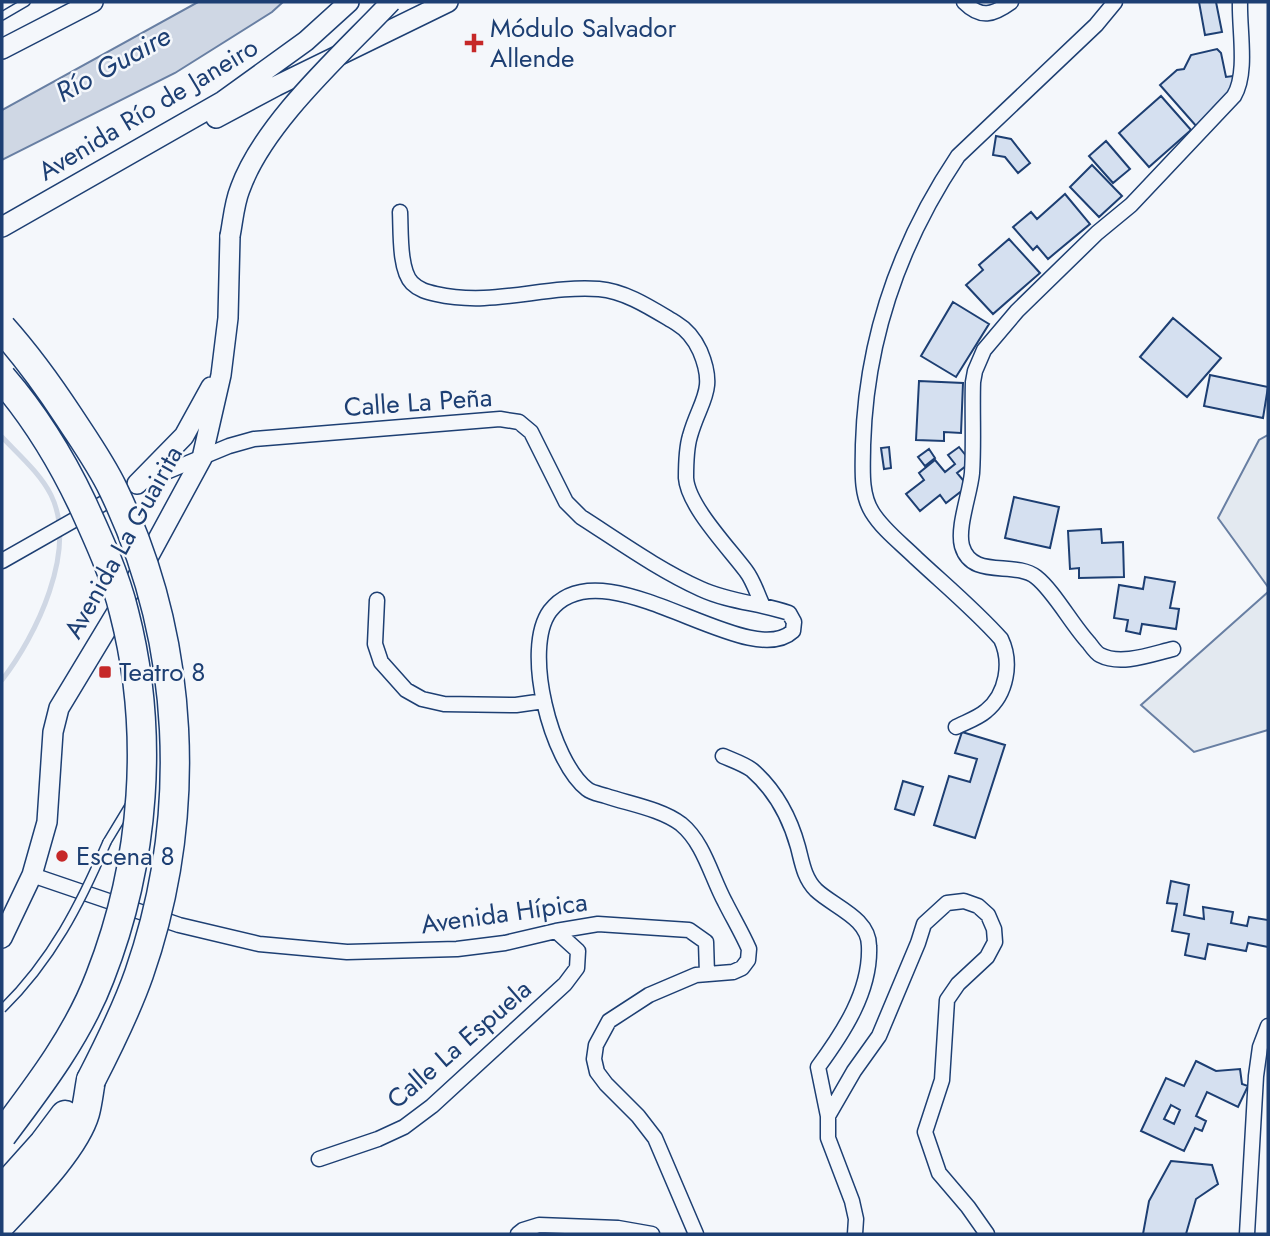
<svg xmlns="http://www.w3.org/2000/svg" width="1270" height="1236" viewBox="0 0 1270 1236" font-family="Jost,sans-serif">
  <rect width="100%" height="100%" fill="#f4f7fb"/>
  <!-- green -->
  <path fill="#e3e9f0" stroke="#687fa3" stroke-width="2" d="M 1268,435 L 1268,587 L 1218,518 L 1259,440 Z
    M 1268,592 L 1268,730 L 1194,752 L 1141,705 Z"/>
  <!-- water -->
  <path fill="#cfd7e4" stroke="#687fa3" stroke-width="2" d="M 198,2 L 283,2 L 272,12 L 175,73 L 2,160 L 2,110 Z"/>
  <g fill="none" stroke-linecap="round" stroke-linejoin="round">
    <!-- stream -->
    <path stroke="#cfd7e4" stroke-width="5" d="M 2,437 C 18,454 40,473 51,495 C 78,550 36,636 2,680"/>
  </g>
  <!-- building -->
  <path fill="#d5e0f0" stroke="#1d3f73" stroke-width="2" fill-rule="evenodd" d="M 1199,2 L 1216,2 L 1222,32 L 1205,35 Z
    M 1217,49 L 1221,53 L 1226,77 L 1233,76 L 1239,86 L 1197,127 L 1160,85 L 1177,70 L 1184,69 L 1191,55 Z
    M 1161,96 L 1191,130 L 1149,167 L 1119,133 Z
    M 996,136 L 1011,139 L 1030,163 L 1018,173 L 1005,157 L 993,155 Z
    M 1106,141 L 1130,169 L 1113,183 L 1089,156 Z
    M 1092,165 L 1122,196 L 1099,217 L 1070,187 Z
    M 1065,194 L 1090,224 L 1048,259 L 1037,246 L 1033,250 L 1013,227 L 1031,212 L 1037,219 Z
    M 1009,239 L 1040,273 L 993,314 L 966,285 L 983,270 L 979,265 Z
    M 953,302 L 989,324 L 956,377 L 921,356 Z
    M 1173,318 L 1221,358 L 1187,397 L 1140,357 Z
    M 1210,375 L 1268,387 L 1263,418 L 1204,406 Z
    M 919,381 L 963,383 L 961,433 L 944,432 L 944,441 L 916,440 Z
    M 889,447 L 891,468 L 884,469 L 881,448 Z
    M 959,447 L 971,462 L 957,473 L 968,486 L 946,503 L 940,495 L 920,511 L 906,494 L 924,480 L 919,473 L 935,460 L 945,472 L 955,464 L 948,455 Z
    M 929,449 L 935,458 L 925,466 L 918,457 Z
    M 1014,497 L 1059,507 L 1050,548 L 1005,538 Z
    M 1101,529 L 1102,543 L 1123,542 L 1124,577 L 1079,578 L 1079,568 L 1070,569 L 1068,531 Z
    M 1145,577 L 1175,582 L 1170,608 L 1179,609 L 1176,629 L 1142,624 L 1140,634 L 1126,631 L 1128,620 L 1114,618 L 1119,585 L 1143,589 Z
    M 962,732 L 1005,745 L 975,838 L 934,825 L 949,776 L 970,782 L 977,759 L 955,753 Z
    M 903,781 L 923,787 L 914,815 L 895,809 Z
    M 1171,881 L 1189,885 L 1184,915 L 1204,919 L 1203,907 L 1233,912 L 1231,923 L 1247,926 L 1249,917 L 1268,920 L 1268,947 L 1248,943 L 1246,951 L 1208,944 L 1205,959 L 1185,955 L 1189,934 L 1172,931 L 1177,904 L 1167,903 Z
    M 1196,1061 L 1216,1071 L 1240,1069 L 1242,1084 L 1248,1086 L 1238,1107 L 1207,1092 L 1196,1116 L 1206,1121 L 1202,1131 L 1195,1128 L 1184,1151 L 1141,1131 L 1166,1078 L 1184,1086 ZM 1171,1105 L 1180,1110 L 1174,1124 L 1164,1119 Z
    M 1171,1161 L 1212,1165 L 1218,1184 L 1196,1199 L 1186,1234 L 1143,1234 L 1149,1201 Z"/>
  <g fill="none" stroke-linecap="round" stroke-linejoin="round">
    <defs>
      <path id="service" d="M 2,16 L 26,2
        M 107,842 L 130,804"/>
      <path id="minor" d="M 964,2 C 981,19 993,15 1011,2
        M 400,212 C 401,231 399,270 412,283 C 419,290 427,292 436,294 C 494,307 543,285 599,289 C 626,291 654,310 676,323 C 686,329 695,340 700,351 C 717,391 700,400 690,436 C 686,449 686,464 686,478 C 688,506 729,548 746,571 C 753,580 757,593 762,604
        M 142,482 L 229,446 L 254,439 L 500,419 L 519,422 L 531,432 L 566,502 L 581,517 C 620,542 659,570 701,589 C 729,602 760,603 789,613 L 794,622 L 793,631 C 747,674 603,542 550,611 C 522,649 551,761 587,789 C 592,793 600,794 606,796 C 630,804 661,809 681,824 C 704,843 711,876 725,902 C 733,918 742,933 749,949 L 748,960 L 742,968 L 733,972 L 696,975 L 649,995 L 609,1021 L 596,1045 L 594,1059 L 597,1072 L 606,1084 L 638,1116 L 655,1138 L 696,1234
        M 2,561 L 118,495
        M 377,600 L 375,644 L 381,662 L 406,690 L 422,699 L 444,704 L 516,705 L 544,701
        M 1173,649 C 1152,654 1121,666 1100,655 C 1096,653 1092,647 1089,643 C 1072,625 1054,591 1036,577 C 1014,560 972,580 962,546 C 957,527 970,494 972,473 C 974,443 972,412 973,382 L 975,371 L 984,350 L 1017,311 L 1097,233 L 1131,205 L 1234,96 C 1248,73 1239,29 1240,2
        M 956,727 C 966,722 978,718 986,711 C 1007,694 1012,662 1001,639 C 975,610 945,585 916,558 C 902,544 883,530 872,512 C 860,493 863,467 863,445 C 866,339 899,244 958,156 L 1096,25 L 1115,2
        M 723,756 C 732,760 744,764 752,770 C 775,790 790,818 798,847 C 802,862 804,878 816,890 C 834,907 869,918 869,946 C 871,991 843,1033 818,1067 L 828,1116
        M 32,875 L 179,925 L 259,944 L 347,952 L 457,949 L 505,943 L 556,931 L 598,924 L 689,930 L 706,942 L 707,974
        M 319,1159 L 378,1139 L 404,1127 L 432,1106 L 565,984 L 577,968 L 578,951 L 556,931
        M 518,1234 L 523,1230 L 539,1225 L 618,1228 L 652,1234
        M 855,1234 L 856,1219 L 852,1201 L 828,1138 L 828,1116 L 854,1071 L 879,1036 L 918,943 L 924,924 L 947,903 L 964,901 L 978,906 L 988,915 L 994,929 L 995,942 L 987,957 L 958,984 L 947,1000 L 942,1080 L 925,1132 L 939,1173 L 968,1207 L 987,1234
        M 1247,1234 L 1256,1076 L 1260,1047 L 1268,1026"/>
      <path id="tertiary" d="M 2,49 L 93,2
        M 216,118 L 276,86 L 448,2
        M 2,227 L 223,101 L 306,41 L 349,2
        M 137,484 L 184,436 L 211,387
        M 2,938 L 32,875 L 47,822 L 53,732 L 59,708 L 132,587 L 202,458 L 221,375 L 228,318 L 230,236"/>
      <path id="motorway" d="M 2,1190 L 44,1143 L 65,1115
        M 2,1223 C 27,1196 75,1148 85,1113 C 88,1102 89,1090 91,1080"/>
    </defs>
    <!-- service casing -->
    <use href="#service" stroke="#1d3f73" stroke-width="10"/>
    <!-- minor casing -->
    <use href="#minor" stroke="#1d3f73" stroke-width="17"/>
    <!-- tertiary casing -->
    <use href="#tertiary" stroke="#1d3f73" stroke-width="22"/>
    <!-- motorway casing -->
    <use href="#motorway" stroke="#1d3f73" stroke-width="31"/>
    <!-- service -->
    <use href="#service" stroke="#f4f7fb" stroke-width="7"/>
    <!-- minor -->
    <use href="#minor" stroke="#f4f7fb" stroke-width="14"/>
    <!-- tertiary -->
    <use href="#tertiary" stroke="#f4f7fb" stroke-width="19"/>
    <!-- motorway -->
    <use href="#motorway" stroke="#f4f7fb" stroke-width="28"/>
    <defs>
      <path id="service-bridge" d="M 2,1009 C 52,960 80,905 107,842"/>
      <path id="tertiary-bridge" d="M 230,236 C 233,221 234,204 240,189 C 264,122 343,53 391,2"/>
      <path id="motorway-bridge" d="M 2,328 C 27,356 48,385 69,417 C 84,440 101,464 113,489 C 186,640 194,816 139,974 C 126,1011 109,1045 91,1080
        M 2,378 C 34,415 61,459 82,503 C 98,538 115,575 124,612 C 155,732 145,862 100,977 C 78,1035 39,1086 2,1135"/>
    </defs>
    <!-- service-bridge casing -->
    <use href="#service-bridge" stroke="#1d3f73" stroke-width="10" stroke-linecap="butt"/>
    <!-- tertiary-bridge casing -->
    <use href="#tertiary-bridge" stroke="#1d3f73" stroke-width="22" stroke-linecap="butt"/>
    <!-- motorway-bridge casing -->
    <use href="#motorway-bridge" stroke="#1d3f73" stroke-width="31" stroke-linecap="butt"/>
    <!-- service-bridge -->
    <use href="#service-bridge" stroke="#f4f7fb" stroke-width="7"/>
    <!-- tertiary-bridge -->
    <use href="#tertiary-bridge" stroke="#f4f7fb" stroke-width="19"/>
    <!-- motorway-bridge -->
    <use href="#motorway-bridge" stroke="#f4f7fb" stroke-width="28"/>
  </g>
  <!-- markers -->
  <g fill="#c62828" stroke="#f4f7fb" stroke-width="2.5">
    <path d="M470.5 32.5h7v7h7v7h-7v7h-7v-7h-7v-7h7z"/>
    <rect x="98" y="665" width="14" height="14" rx="3.5"/>
    <circle cx="62" cy="856" r="7"/>
  </g>
  <g text-anchor="middle" dominant-baseline="central" stroke-width="5" stroke-linejoin="round" paint-order="stroke">
    <!-- poi labels -->
    <g font-size="26" fill="#1d3f73" stroke="#f4f7fb" text-anchor="start">
      <text x="490" y="28">Módulo Salvador<tspan x="490" dy="30">Allende</tspan></text>
      <text x="119" y="672">Teatro 8</text>
      <text x="76" y="856">Escena 8</text>
    </g>
    <!-- street labels -->
    <g font-size="26" fill="#1d3f73" stroke="#f4f7fb">
      <text transform="translate(148 109) rotate(-31)">Avenida Río de Janeiro</text>
      <text transform="translate(418 402) rotate(-4)">Calle La Peña</text>
      <text transform="translate(123 542) rotate(-61)">Avenida La Guairita</text>
      <text transform="translate(504 913) rotate(-8)">Avenida Hípica</text>
      <text transform="translate(459 1044) rotate(-41)">Calle La Espuela</text>
    </g>
    <!-- water labels -->
    <g font-size="28" font-style="italic" fill="#1d3f73" stroke="#f4f7fb">
      <text transform="translate(113 64) rotate(-29)">Río Guaire</text>
    </g>
  </g>
  <!-- border -->
  <rect width="1270" height="1236" fill="none" stroke="#1d3f73" stroke-width="7"/>
</svg>
